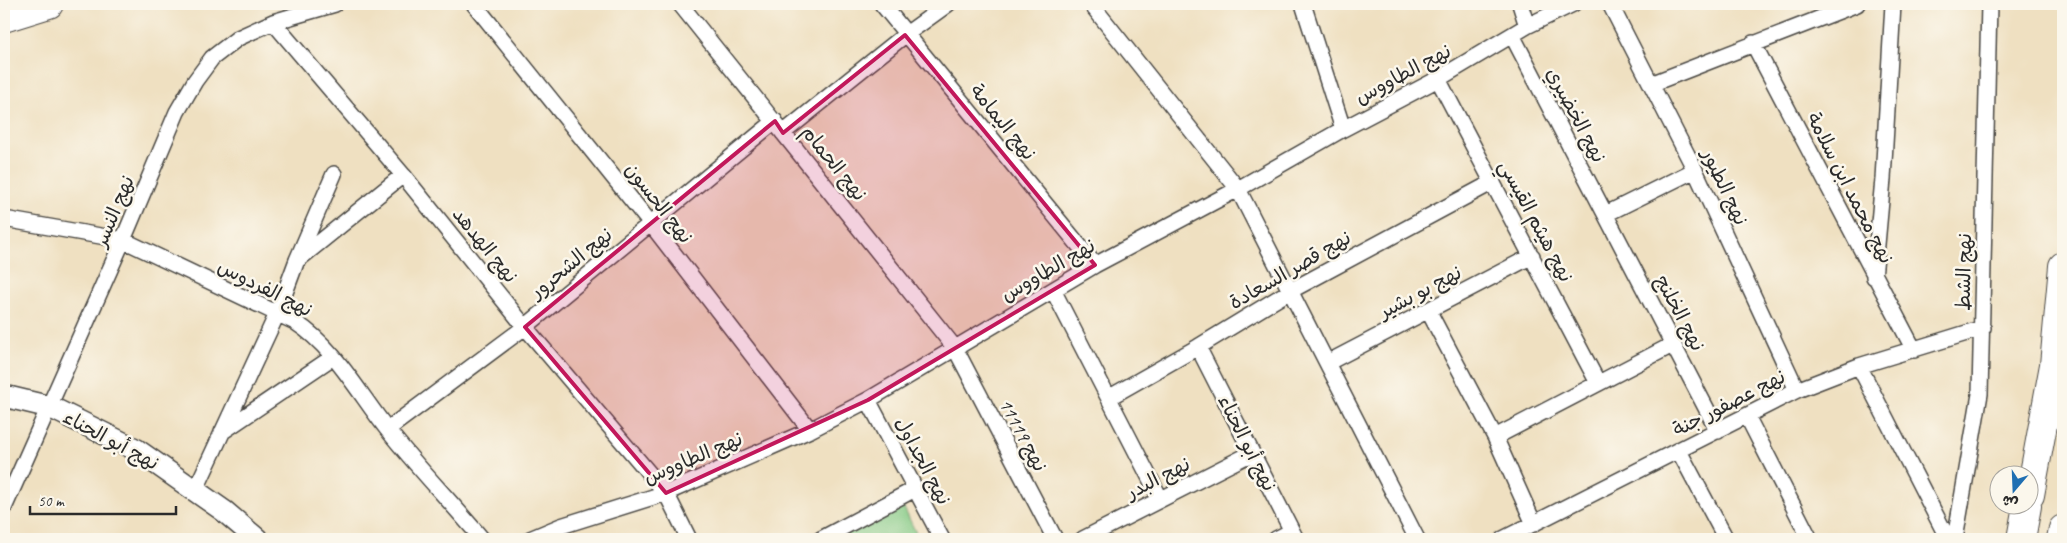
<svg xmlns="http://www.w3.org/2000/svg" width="2067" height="543" viewBox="0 0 2067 543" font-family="Caveat,'Playpen Sans Arabic',sans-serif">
  <rect width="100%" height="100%" fill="#fbf7ec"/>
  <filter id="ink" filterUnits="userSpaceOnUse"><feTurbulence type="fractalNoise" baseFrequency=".02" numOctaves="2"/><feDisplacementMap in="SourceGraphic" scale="10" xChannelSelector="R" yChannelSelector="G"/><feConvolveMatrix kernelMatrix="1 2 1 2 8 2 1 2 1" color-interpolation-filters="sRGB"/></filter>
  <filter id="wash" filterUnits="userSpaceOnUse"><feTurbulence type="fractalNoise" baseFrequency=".0096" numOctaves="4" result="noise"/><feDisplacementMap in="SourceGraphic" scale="20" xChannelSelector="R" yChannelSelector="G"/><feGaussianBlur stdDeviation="1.12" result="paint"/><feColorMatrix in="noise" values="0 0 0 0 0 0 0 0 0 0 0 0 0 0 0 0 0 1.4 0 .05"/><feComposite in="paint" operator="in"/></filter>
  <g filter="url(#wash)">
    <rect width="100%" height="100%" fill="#efe0c1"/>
    <!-- green -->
    <path fill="#84c984" stroke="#587a58" d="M 903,506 L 919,539 L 850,539 L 846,533 Z"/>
  </g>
  <g filter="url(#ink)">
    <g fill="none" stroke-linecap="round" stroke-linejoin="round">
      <defs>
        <path id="street" d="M 474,4 L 651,224 L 810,430
          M 680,4 L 955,348 L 1055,539
          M 882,4 L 1095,265
          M 1091,4 L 1238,189 L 1417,539
          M 1303,4 L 1343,129
          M 1520,4 L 1527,26
          M 1610,4 L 1695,170 L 1797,390
          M 273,22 L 403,175 L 525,327 L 666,493 L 689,539
          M 1512,35 L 1718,431
          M 1753,43 L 1914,350
          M 1438,79 L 1598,383
          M 1651,84 L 1857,4
          M 783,133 L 905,35 L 948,4
          M 1606,214 L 1695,170
          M 4,219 L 123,240 L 295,322 C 334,347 358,392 387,429 C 417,467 451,502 482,539
          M 299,259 L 403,175
          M 1874,277 L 1883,179 L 1893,4
          M 1053,290 L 1160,498
          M 1428,310 L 1495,437 L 1534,524
          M 1198,347 L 1296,539
          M 1327,363 L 1532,256
          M 1859,366 L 1948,539
          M 1110,397 L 1198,347 L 1290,291 L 1493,182
          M 868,400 L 942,539
          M 1747,416 L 1810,539
          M 388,429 L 525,327 L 775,121
          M 222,432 L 333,357
          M 1495,437 L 1674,344
          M 1679,451 L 1726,539
          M 196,489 L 277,314 L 297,260 L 334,174
          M 4,508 L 123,240 L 177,112 L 195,81 L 212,58 L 238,38 L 273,22 L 335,4
          M 530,539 L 561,526 L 666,493 L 810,430 L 868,400 L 1095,265 L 1238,189 L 1343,129 L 1438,79 L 1527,26 L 1573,4
          M 821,539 L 915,489
          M 1083,539 L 1252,453
          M 1276,539 L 1292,531
          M 1503,539 L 1797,390 L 1859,366 L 1983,328
          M 1955,539 L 1980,394 L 1989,4"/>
        <path id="secondary" d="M 4,396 L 50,407 L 137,450 L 224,511 L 257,539"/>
        <path id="highway" d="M 4,18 L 49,4
          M 2030,495 L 2054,365 L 2063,266
          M 2021,539 L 2027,506
          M 2061,539 L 2063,529"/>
      </defs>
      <!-- street casing -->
      <use href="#street" stroke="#484642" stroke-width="18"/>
      <!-- secondary casing -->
      <use href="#secondary" stroke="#484642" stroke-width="24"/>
      <!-- highway casing -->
      <use href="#highway" stroke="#484642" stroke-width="30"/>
      <!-- street -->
      <use href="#street" stroke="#fff" stroke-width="15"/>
      <!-- secondary -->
      <use href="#secondary" stroke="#fff" stroke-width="21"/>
      <!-- highway -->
      <use href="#highway" stroke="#fff" stroke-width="28"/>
    </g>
  </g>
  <!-- marked area -->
  <path fill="#c2185b" fill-opacity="0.2" stroke="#c2185b" stroke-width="4" stroke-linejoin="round" d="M 905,35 L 1095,265 L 868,400 L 666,493 L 525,327 L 775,121 L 783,133 Z"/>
  <g text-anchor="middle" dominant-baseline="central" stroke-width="5" stroke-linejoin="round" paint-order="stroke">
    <!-- street labels -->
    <g font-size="20" fill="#2b2b2b" stroke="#fbf7ec">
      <text transform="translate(1403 74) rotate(-28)">نهج الطاووس</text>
      <text transform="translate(1576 115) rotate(62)">نهج الخضيري</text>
      <text transform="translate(1003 122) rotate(51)">نهج اليمامة</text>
      <text transform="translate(834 163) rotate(51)">نهج الحمام</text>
      <text transform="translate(1725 187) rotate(65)">نهج الطيور</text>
      <text transform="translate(1850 188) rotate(63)">نهج محمد ابن سلامة</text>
      <text transform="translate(659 203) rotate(52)">نهج الحسون</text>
      <text transform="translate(114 211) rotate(-67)">نهج النسر</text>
      <text transform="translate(1536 221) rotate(62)">نهج هيثم القيسي</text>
      <text transform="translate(485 245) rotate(51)">نهج الهدهد</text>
      <text transform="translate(571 263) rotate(-39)">نهج الشحرور</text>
      <text transform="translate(1048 270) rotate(-30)">نهج الطاووس</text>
      <text transform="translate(1290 270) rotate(-30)">نهج قصر السعادة</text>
      <text transform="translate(1964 272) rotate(-89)">نهج الشط</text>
      <text transform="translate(265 288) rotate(27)">نهج الفردوس</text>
      <text transform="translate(1420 292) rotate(-28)">نهج بو بشير</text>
      <text transform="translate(1680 313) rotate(62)">نهج الخلنج</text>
      <text transform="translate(1729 403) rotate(-27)">نهج عصفور جنة</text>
      <text transform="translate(1023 435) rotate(62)">نهج 11119</text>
      <text transform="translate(111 440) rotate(28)">نهج أبو الحناء</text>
      <text transform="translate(1247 443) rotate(63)">نهج أبو الحناء</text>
      <text transform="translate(693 458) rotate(-23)">نهج الطاووس</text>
      <text transform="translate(923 461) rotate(62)">نهج الجداول</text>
      <text transform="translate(1158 478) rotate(-27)">نهج البدر</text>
    </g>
  </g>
  <!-- margin -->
  <rect width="2067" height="543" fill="none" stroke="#fbf7ec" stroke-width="20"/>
  <!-- north arrow -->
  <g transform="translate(2014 490) rotate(199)"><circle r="24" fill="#fbf7ec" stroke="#a8a59f"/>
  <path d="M0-4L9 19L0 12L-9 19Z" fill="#1f6fb2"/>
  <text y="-8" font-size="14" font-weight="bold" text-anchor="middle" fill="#2b2b2b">ش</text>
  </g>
  <!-- scale -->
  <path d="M30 506v8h146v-8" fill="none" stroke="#2b2b2b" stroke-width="2.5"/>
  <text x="38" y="506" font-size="15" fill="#2b2b2b" stroke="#fbf7ec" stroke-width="4" paint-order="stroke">50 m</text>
</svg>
